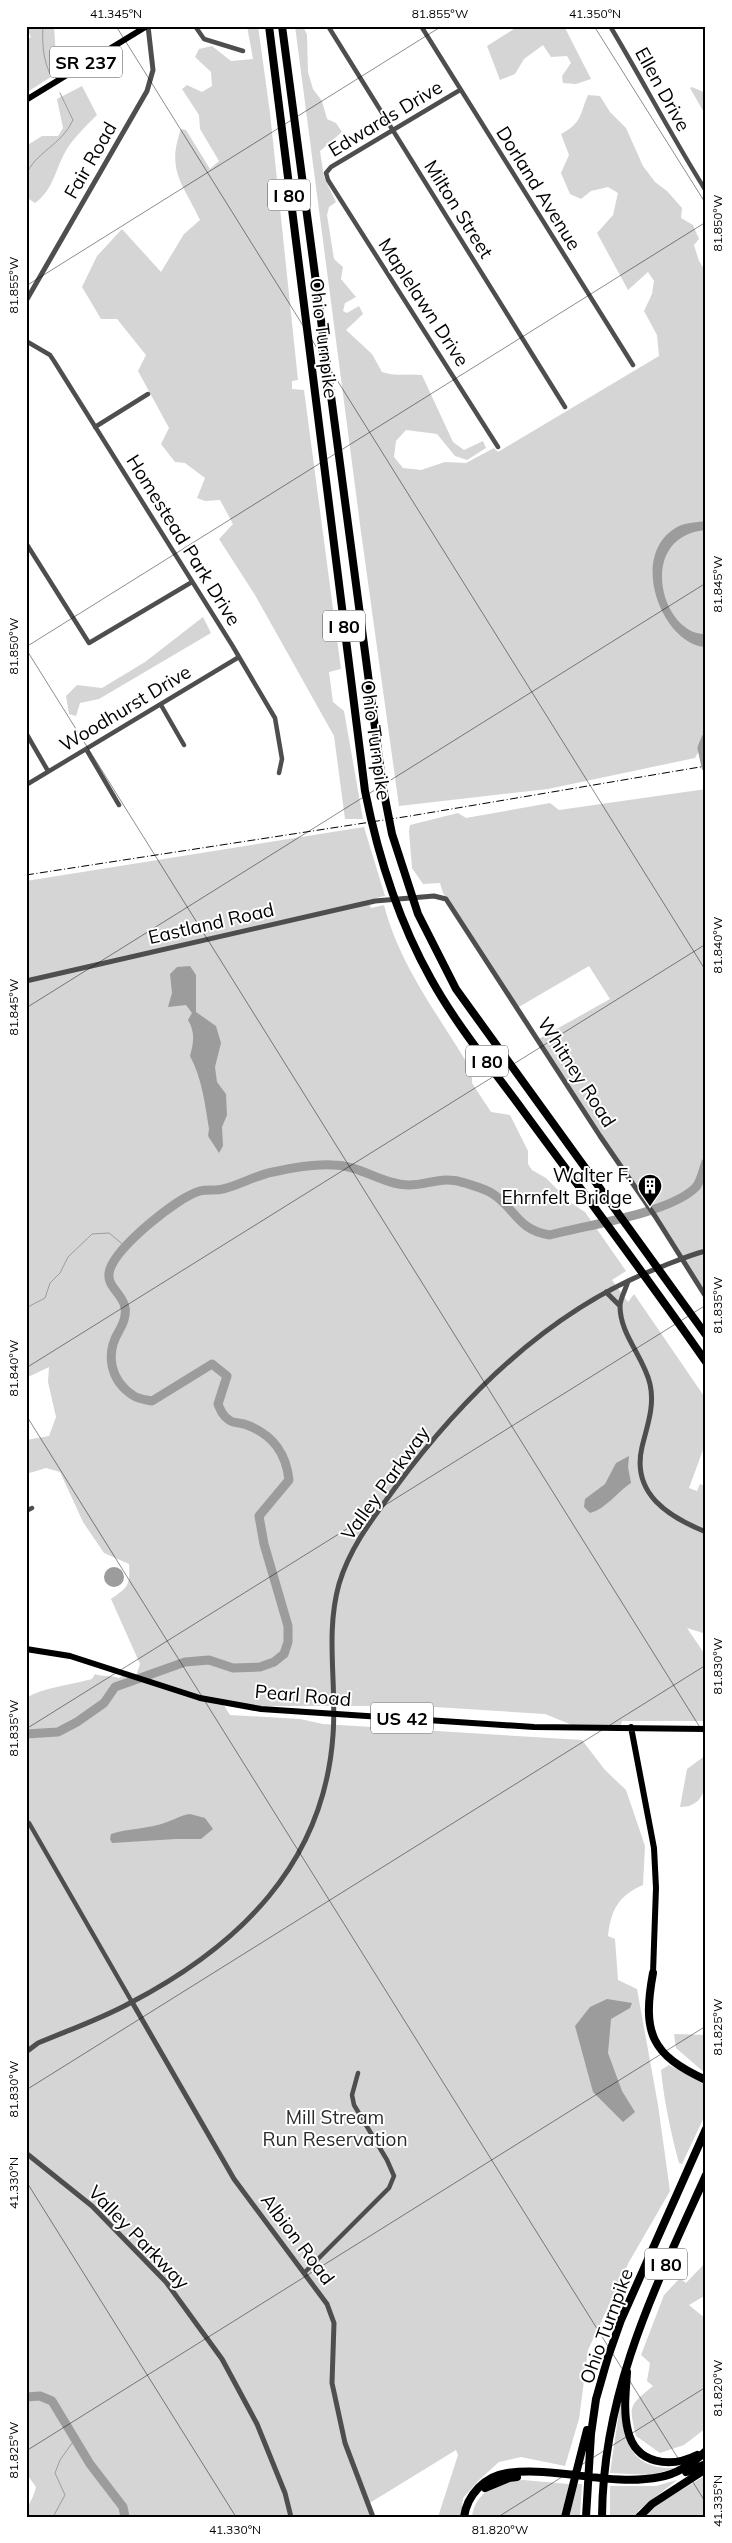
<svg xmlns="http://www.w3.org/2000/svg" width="732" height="2543" viewBox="0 0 732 2543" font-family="Mulish,sans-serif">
  <rect width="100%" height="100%" fill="#fff"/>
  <!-- green -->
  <path fill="#d5d5d5" d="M 26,26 L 54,26 L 57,73 L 26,93 L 26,40 L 31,37 Z
    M 247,26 L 258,26 L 270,113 L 298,380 L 292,381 L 292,389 L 304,390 L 341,669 L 329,672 L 333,702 L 344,711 L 363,819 L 345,819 L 334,736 L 255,595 L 219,539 L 233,524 L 220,500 L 205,501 L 197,498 L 205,478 L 185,463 L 175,462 L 161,444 L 169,428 L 138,371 L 146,355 L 117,319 L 101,319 L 82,287 L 97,256 L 122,229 L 161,272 L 184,234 L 200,220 C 183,183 166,171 181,129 L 186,130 L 210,169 L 219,161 L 200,129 L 199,115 L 182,89 L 187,85 L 202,92 L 212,86 L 211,72 L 195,57 L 199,49 L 212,46 L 231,61 L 253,59 Z
    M 295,26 L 303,26 L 307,35 L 308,72 L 313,89 L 322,101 L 327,119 L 336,123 L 342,132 L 320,151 L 324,177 L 336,202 L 329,207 L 327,215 L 334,259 L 343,267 L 341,279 L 356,297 L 345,303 L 343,311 L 347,313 L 359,306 L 363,314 L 346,330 L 372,354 L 382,372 C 397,377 406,373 422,375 L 453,442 L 464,450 L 483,441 L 486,448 L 467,460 L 455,456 L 437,434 L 406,430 L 396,441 L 394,457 L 403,468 L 421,470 L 445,462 L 466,463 L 494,448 L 498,452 L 659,356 L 657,335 L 644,311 L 652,294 L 654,281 L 648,272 L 628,290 L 597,233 L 613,215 L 618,193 L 608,187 L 591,191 L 581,199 L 570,194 L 561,173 L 569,155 L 561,134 C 582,123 579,116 588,95 L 600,96 L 610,112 L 626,128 L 643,166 L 655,182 L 667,191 L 682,208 L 681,218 L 693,225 L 699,239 L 694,245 L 699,261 L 706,272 L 706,748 L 700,749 L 695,758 L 548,789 L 399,806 L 361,532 Z
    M 513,26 L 564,26 L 591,79 L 576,84 L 563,83 L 562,76 L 571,63 L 567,56 L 551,57 L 543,45 L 524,59 L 515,74 L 500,80 L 487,46 L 514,29 Z
    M 82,86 L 97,115 C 85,127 72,139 64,154 C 55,172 52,191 35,203 L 26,197 L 26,146 L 42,136 L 58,136 L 63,128 L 57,99 Z
    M 692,87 L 706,93 L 706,116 L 690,88 Z
    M 203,617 L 211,633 L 99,699 L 80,703 L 76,716 L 69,714 L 66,696 L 77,685 L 102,688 L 145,662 Z
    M 706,789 L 706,1299 L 537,1040 L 610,999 L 589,966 L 517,1008 L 443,893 L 440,883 L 423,884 L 412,868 L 409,831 L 410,825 L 458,813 L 466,818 L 550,803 L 559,810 Z
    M 364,827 L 385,896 L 363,901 L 369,903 L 371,908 L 384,905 C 400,967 440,1017 472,1071 L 472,1083 L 491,1112 L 510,1115 L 528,1151 L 528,1164 L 532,1170 L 546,1178 L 571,1203 L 585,1212 L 626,1271 L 612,1280 L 628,1302 L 634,1294 L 706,1399 L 706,1442 L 689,1488 L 697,1491 L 700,1484 L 706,1486 L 706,1634 L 687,1628 L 706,1656 L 706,1721 L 622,1721 L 620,1729 L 582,1729 L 545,1714 L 419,1706 L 259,1706 L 222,1702 L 230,1715 L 300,1719 L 323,1724 L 582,1740 L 605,1770 L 626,1790 L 645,1846 L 643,1885 C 618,1896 611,1910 608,1936 L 615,1939 L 618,1980 L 637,1989 L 658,2105 L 670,2191 L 629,2262 L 588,2350 L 579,2419 L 565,2466 L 521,2457 L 499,2462 L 479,2480 L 463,2498 L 461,2517 L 438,2517 L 458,2455 L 456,2450 L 368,2504 L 374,2517 L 26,2517 C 26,2506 34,2498 36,2487 L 26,2473 L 26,1698 C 44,1687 71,1685 92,1679 L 95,1674 C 103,1677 110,1675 119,1678 L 127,1673 L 136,1676 L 140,1664 L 111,1599 C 129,1587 130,1585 129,1564 L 104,1553 L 83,1522 L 60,1472 L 46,1468 L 26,1474 L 26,1440 L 49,1436 L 56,1417 L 48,1382 L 49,1367 L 26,1378 L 26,881 Z
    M 706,1755 C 706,1776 710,1807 680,1807 L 687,1769 Z
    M 674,2034 L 706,2035 L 706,2074 L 676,2048 Z
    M 669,2065 L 706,2084 L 706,2113 L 682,2164 L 679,2163 C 671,2133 664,2101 661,2070 Z
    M 706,2262 L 706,2295 L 689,2305 L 706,2319 L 706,2428 L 684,2445 L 660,2453 L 636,2436 C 629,2406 628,2406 653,2386 L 647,2381 L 650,2363 L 641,2355 L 664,2295 L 680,2278 L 686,2283 Z
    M 621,2398 C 623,2437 627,2470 676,2468 L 651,2475 L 610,2473 Z
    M 706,2475 L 706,2517 L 642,2517 L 650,2509 Z
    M 523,2480 L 569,2484 L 561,2517 L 472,2517 C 475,2491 500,2481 523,2480 Z
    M 677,2480 L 639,2510 L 635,2517 L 610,2517 L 610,2486 L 656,2486 Z
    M 576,2484 L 582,2484 L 580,2517 L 568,2517 Z"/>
  <!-- water -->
  <path fill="#9c9c9c" d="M 706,521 L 706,530 C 635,536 661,636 706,634 L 706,647 C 662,645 626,553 679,526 C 686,523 698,522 706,521 Z
    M 190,966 L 196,975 L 196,1012 L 216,1026 L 221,1043 L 215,1067 L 217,1082 L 226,1094 L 227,1115 L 222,1127 L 223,1146 L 219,1153 L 208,1136 L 209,1129 C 205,1104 202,1078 190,1056 C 194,1042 195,1032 188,1020 L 192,1013 L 186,1005 L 168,1007 L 172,993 L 170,974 L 177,967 Z
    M 629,1456 L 628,1467 L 631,1483 C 617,1492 606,1509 590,1513 L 584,1507 L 585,1499 L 605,1484 L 616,1463 Z
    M104 1577a10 10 0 1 1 20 0a10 10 0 1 1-20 0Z
    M 190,1814 L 205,1818 L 213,1829 L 201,1839 L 176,1839 L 112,1843 L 110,1839 L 111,1834 C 129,1828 150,1829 167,1822 C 176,1819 181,1815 190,1814 Z
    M 607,1999 L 632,2003 L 630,2008 L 611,2019 L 608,2053 L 622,2091 L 635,2112 L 623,2122 L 593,2092 L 575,2026 L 590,2007 Z"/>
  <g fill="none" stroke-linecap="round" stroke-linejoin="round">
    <!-- stream -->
    <path stroke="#9c9c9c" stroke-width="1" d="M 43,26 C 42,44 43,60 51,76
      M 26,175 C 34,153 62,145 73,120 L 60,93
      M 26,1308 L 45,1298 L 50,1283 L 60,1273 L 68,1257 L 92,1234 L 109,1233 L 126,1247
      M 53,2517 L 65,2495 L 55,2473 L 60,2460 L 75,2439"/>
    <!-- river -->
    <path stroke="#9c9c9c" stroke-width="9" d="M 706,738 L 702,748 L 706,767
      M 26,1734 L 58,1732 L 77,1722 L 104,1703 L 115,1687 L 185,1662 L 209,1660 L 233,1668 L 260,1667 L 274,1662 L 284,1654 L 288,1642 L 288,1626 L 264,1544 L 259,1516 L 289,1480 C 286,1453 273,1435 247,1425 C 241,1422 234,1424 229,1420 C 223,1416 221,1411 218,1404 L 227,1376 L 212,1364 L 152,1401 C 147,1400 139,1399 134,1396 C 110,1381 105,1354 119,1331 C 140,1295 102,1293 110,1269 C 118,1246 176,1198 200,1191 C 207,1189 216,1191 223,1189 C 240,1185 256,1175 273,1172 C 291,1168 314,1164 333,1165 C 360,1165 383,1185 409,1185 C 429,1185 443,1175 465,1183 C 474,1186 486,1189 493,1194 C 516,1209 517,1230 550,1235 C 587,1225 671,1213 696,1187 C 701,1181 703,1170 706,1162
      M 26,2397 L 40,2396 L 52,2401 L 90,2464 L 123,2507 L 125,2517"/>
    <!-- minor -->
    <path stroke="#4e4e4e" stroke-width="4.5" d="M 195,26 L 204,39 L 243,51
      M 328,26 L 565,407
      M 421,26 L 633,365
      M 610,26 C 643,81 672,137 706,191
      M 460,90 L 331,167 L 326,173 L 328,180 L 498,447
      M 26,341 L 50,355 L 54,361 L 232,645 L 275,718 L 282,759 L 279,773
      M 95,427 L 148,394
      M 26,543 L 89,643 L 192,582
      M 161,705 L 184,745
      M 26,733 L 48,771
      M 86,749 L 119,805
      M 26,785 L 239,657
      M 26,1511 L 32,1508
      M 29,1823 L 132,2002
      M 304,2273 L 389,2188 L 394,2176 L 387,2160 L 354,2105 L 352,2095 L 358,2073"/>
    <!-- tertiary -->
    <path stroke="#4e4e4e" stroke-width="5" d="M 26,301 L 147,91 L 153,70 L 148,26
      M 26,981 L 375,901 L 434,896 L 446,899 L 600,1136 L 655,1216 L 706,1297
      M 628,1281 C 626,1289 620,1299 620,1306 C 620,1335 644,1357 650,1384 C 655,1406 647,1426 642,1447 C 631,1494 669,1517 706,1532
      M 606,1292 L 620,1306
      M 132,2002 L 234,2179 L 327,2304 L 334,2323 L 332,2383 L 345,2443 L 373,2517
      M 26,2052 L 38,2043 C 69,2030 101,2019 130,2003 C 239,1946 324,1864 333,1735 C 337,1684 325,1634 339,1584 C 350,1547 373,1518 395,1488 C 463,1396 550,1310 658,1268 C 674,1262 689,1255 706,1251
      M 26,2153 L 92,2206 L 166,2282 L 222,2359 L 257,2424 L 285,2493 L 291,2517"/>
    <!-- primary -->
    <path stroke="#000" stroke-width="6" d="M 26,100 L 147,26
      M 26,1649 L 70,1656 L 200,1698 L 261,1709 L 534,1727 L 706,1729
      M 631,1727 L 654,1848 L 656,1888 L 653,1973"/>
    <!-- motorway -->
    <path stroke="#000" stroke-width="8" d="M 269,26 L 365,791 C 378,856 398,920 431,979 C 457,1026 492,1068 524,1112 C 585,1195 647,1277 706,1362
      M 282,26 L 383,788 L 392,834 L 418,914 L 456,989 L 706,1335
      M 653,1973 C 642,2033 651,2055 706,2080
      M 627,2372 C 626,2391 623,2411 628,2431 C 636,2465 671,2468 697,2455
      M 686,2472 L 706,2464
      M 485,2488 L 509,2478 L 517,2477
      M 464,2517 C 467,2495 485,2476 507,2473 C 557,2466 610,2487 660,2477 C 678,2474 692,2464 706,2451
      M 565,2517 L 587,2430
      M 586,2517 L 591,2434 L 596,2399 L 608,2357 L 621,2320 L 706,2129
      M 602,2517 C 603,2390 655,2288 706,2175
      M 639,2517 L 652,2504 L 706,2469"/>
    <!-- rail -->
    <path stroke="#000" stroke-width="1" stroke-dasharray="8 2.5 1 2.5" stroke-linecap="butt" d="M 26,875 L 410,816 L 706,766"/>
  </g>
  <!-- ticks -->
  <path fill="none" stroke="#000" stroke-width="1" stroke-opacity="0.45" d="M 116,26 L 706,971M 594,26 L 706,204M 26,286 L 442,26M 26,647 L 706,222M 26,649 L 706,1737M 26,1008 L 706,583M 26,1368 L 706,944M 26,1415 L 706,2503M 26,1729 L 706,1305M 26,2090 L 706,1665M 26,2181 L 236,2517M 26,2451 L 706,2026M 498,2517 L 706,2387"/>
  <!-- icons -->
  <defs>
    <symbol id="building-pin" viewBox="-11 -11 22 30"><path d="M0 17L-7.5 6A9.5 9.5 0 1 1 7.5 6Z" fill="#000" stroke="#fff"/><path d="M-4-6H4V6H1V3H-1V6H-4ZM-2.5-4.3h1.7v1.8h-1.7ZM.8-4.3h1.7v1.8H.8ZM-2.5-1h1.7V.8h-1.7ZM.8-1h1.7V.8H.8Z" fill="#fff"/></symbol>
  </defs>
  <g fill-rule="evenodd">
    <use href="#building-pin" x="636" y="1172" width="28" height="38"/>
  </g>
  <g text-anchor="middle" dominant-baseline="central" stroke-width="4" stroke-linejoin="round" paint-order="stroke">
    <!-- shield labels -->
    <g fill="#fff" stroke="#4c4c4c" stroke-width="1">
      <rect x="50" y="46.5" width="72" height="31" rx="4"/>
      <rect x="268" y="179.5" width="42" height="31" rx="4"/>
      <rect x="323" y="610.5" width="42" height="31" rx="4"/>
      <rect x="466" y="1045.5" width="42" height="31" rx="4"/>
      <rect x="371" y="1702.5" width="62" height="31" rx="4"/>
      <rect x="645" y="2248.5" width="42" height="31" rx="4"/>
    </g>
    <g font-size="18" font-weight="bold" fill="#000">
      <text x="86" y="62">SR 237</text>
      <text x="289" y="195">I 80</text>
      <text x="344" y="626">I 80</text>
      <text x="487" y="1061">I 80</text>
      <text x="402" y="1718">US 42</text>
      <text x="666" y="2264">I 80</text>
    </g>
    <!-- street labels -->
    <g font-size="19" fill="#000" stroke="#fff">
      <text transform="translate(663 89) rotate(61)">Ellen Drive</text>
      <text transform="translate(385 118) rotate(-31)">Edwards Drive</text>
      <text transform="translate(90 160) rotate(-60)">Fair Road</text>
      <text transform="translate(539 188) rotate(58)">Dorland Avenue</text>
      <text transform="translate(459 209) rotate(58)">Milton Street</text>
      <text transform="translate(424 302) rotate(57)">Maplelawn Drive</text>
      <text transform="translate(324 338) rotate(83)">Ohio Turnpike</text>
      <text transform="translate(184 540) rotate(58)">Homestead Park Drive</text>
      <text transform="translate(125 708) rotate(-31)">Woodhurst Drive</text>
      <text transform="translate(376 740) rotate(82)">Ohio Turnpike</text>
      <text transform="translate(211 923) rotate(-13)">Eastland Road</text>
      <text transform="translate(577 1072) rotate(57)">Whitney Road</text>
      <text transform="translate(385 1483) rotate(-54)">Valley Parkway</text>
      <text transform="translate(303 1695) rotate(5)">Pearl Road</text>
      <text transform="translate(139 2237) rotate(46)">Valley Parkway</text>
      <text transform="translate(298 2239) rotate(53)">Albion Road</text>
      <text transform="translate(606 2326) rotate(-70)">Ohio Turnpike</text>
    </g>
    <!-- poi labels -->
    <g font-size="19" fill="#000" stroke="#fff" text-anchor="end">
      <text x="632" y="1175">Walter F.<tspan x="632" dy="22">Ehrnfelt Bridge</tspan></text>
    </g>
    <!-- park labels -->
    <g font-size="19" fill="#2c2c2c" stroke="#fff">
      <text x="335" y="2117">Mill Stream<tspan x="335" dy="22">Run Reservation</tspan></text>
    </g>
  </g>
  <!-- border -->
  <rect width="732" height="2543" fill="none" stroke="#ffffff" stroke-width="55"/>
  <rect x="28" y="28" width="676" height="2488" fill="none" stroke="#000" stroke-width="2"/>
  <g font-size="12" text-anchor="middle" fill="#000">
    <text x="116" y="18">41.345°N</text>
    <text x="440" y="18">81.855°W</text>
    <text x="595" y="18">41.350°N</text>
    <text transform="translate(718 223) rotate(-90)" y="4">81.850°W</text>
    <text transform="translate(14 285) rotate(-90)" y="4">81.855°W</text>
    <text transform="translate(718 584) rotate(-90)" y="4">81.845°W</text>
    <text transform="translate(14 646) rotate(-90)" y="4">81.850°W</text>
    <text transform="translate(718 945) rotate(-90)" y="4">81.840°W</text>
    <text transform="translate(14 1007) rotate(-90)" y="4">81.845°W</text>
    <text transform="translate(718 1305) rotate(-90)" y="4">81.835°W</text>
    <text transform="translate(14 1368) rotate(-90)" y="4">81.840°W</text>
    <text transform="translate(718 1666) rotate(-90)" y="4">81.830°W</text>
    <text transform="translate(14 1728) rotate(-90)" y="4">81.835°W</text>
    <text transform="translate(718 2027) rotate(-90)" y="4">81.825°W</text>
    <text transform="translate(14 2089) rotate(-90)" y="4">81.830°W</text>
    <text transform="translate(14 2183) rotate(-90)" y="4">41.330°N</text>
    <text transform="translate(718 2388) rotate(-90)" y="4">81.820°W</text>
    <text transform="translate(14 2450) rotate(-90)" y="4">81.825°W</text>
    <text transform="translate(718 2501) rotate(-90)" y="4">41.335°N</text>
    <text x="235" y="2534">41.330°N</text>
    <text x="500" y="2534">81.820°W</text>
  </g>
</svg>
